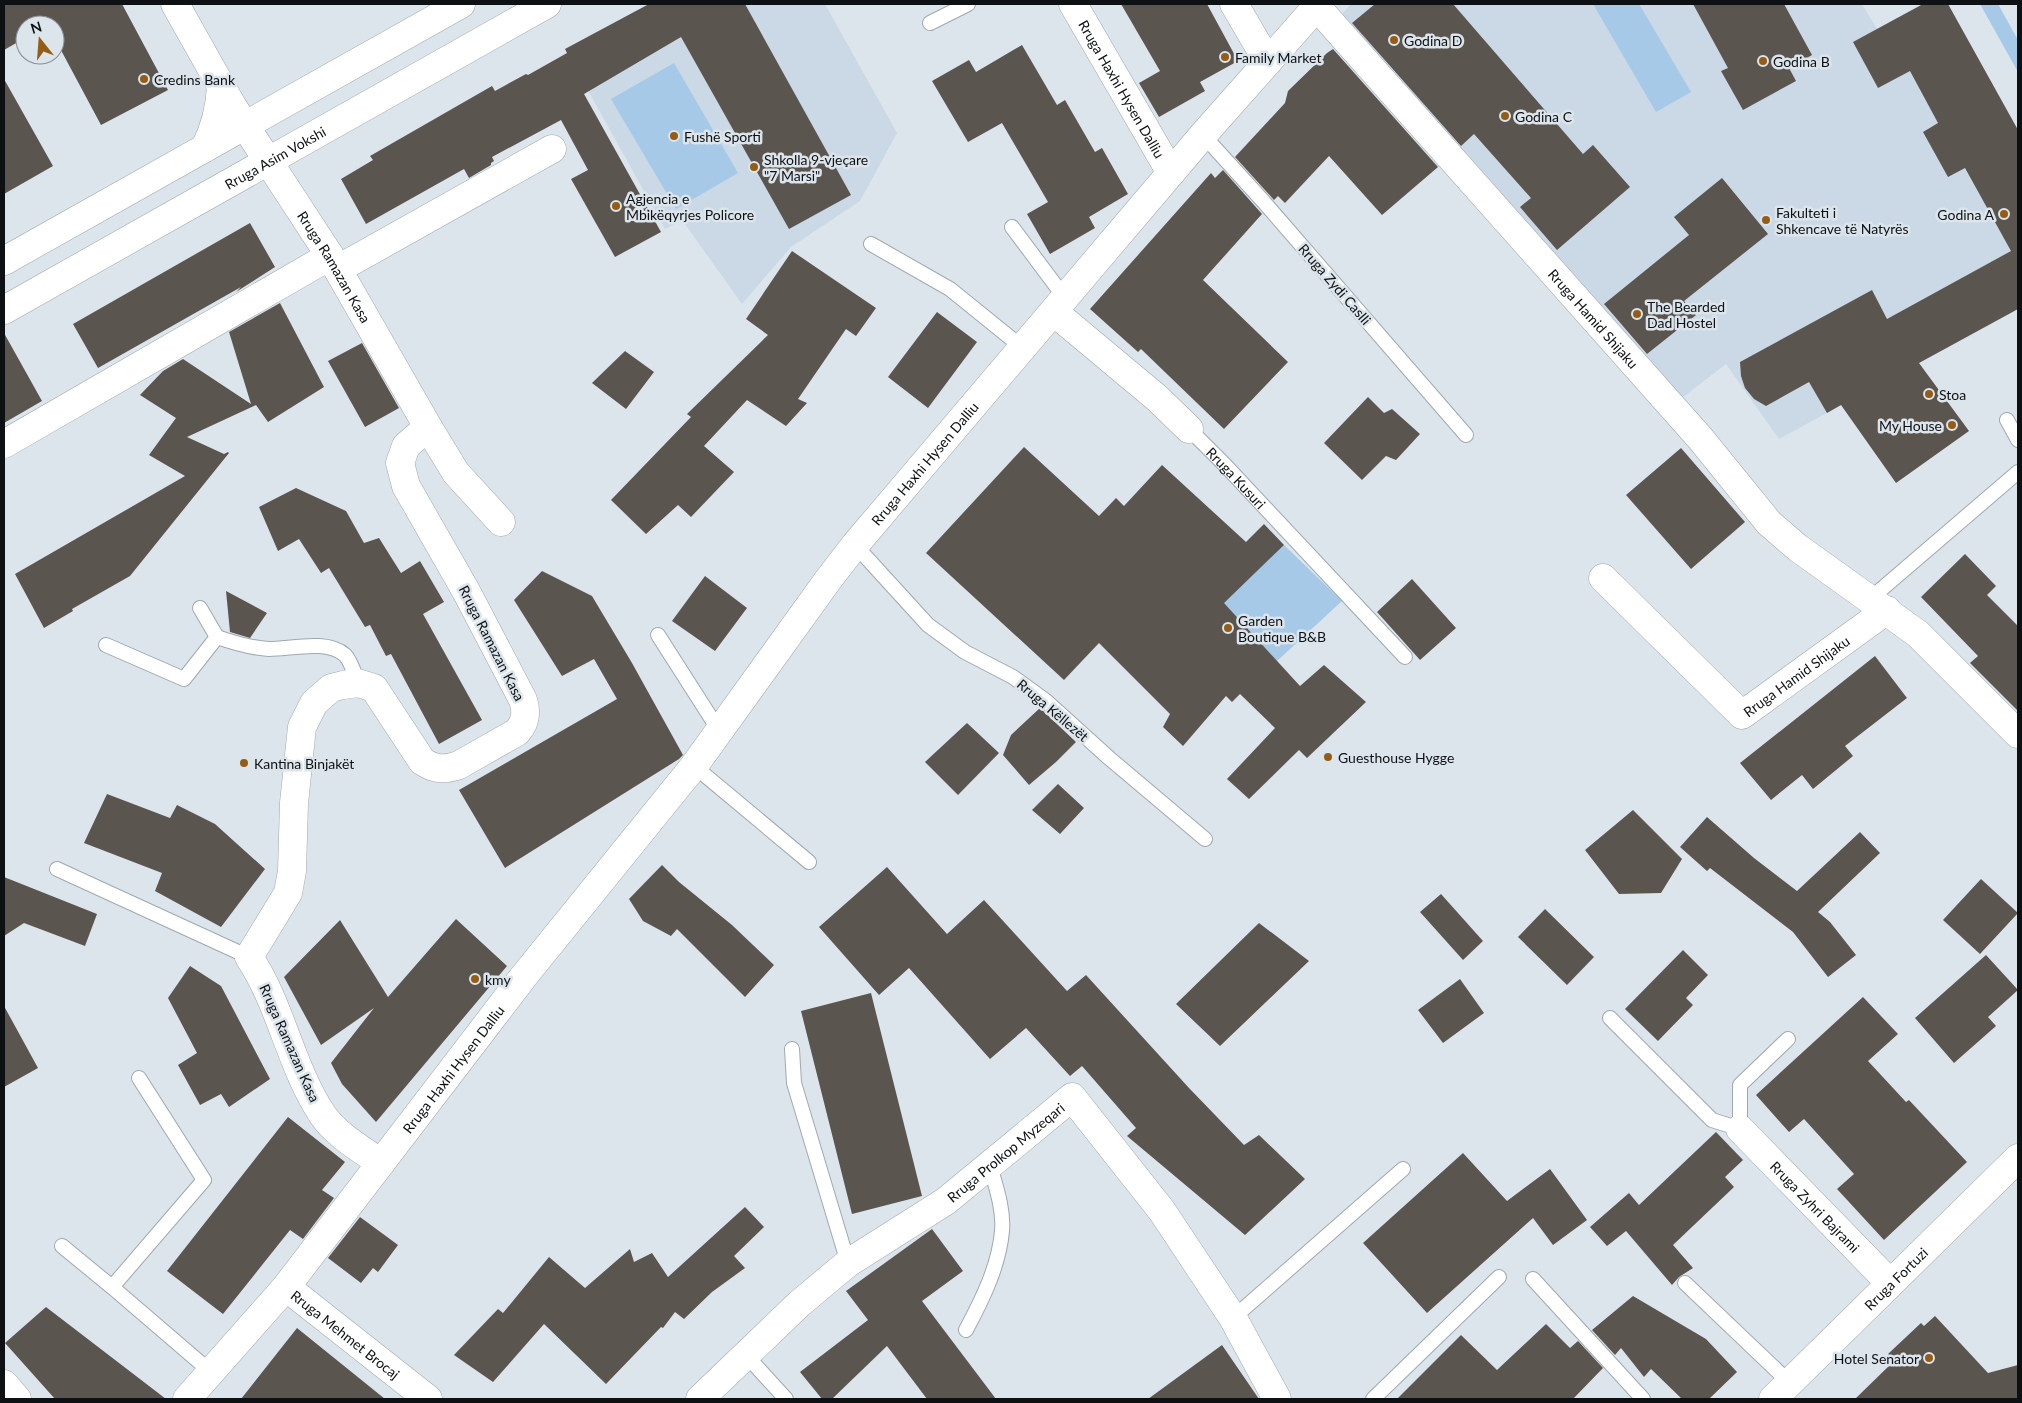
<svg xmlns="http://www.w3.org/2000/svg" width="2022" height="1403" viewBox="0 0 2022 1403" font-family="Lato,sans-serif">
  <rect width="100%" height="100%" fill="#dde5ec"/>
  <!-- built -->
  <path fill="#cad9e5" d="M 649,4 L 825,4 L 897,133 L 860,201 L 791,247 L 742,304 L 682,220 L 665,229 L 565,49 Z
    M 1351,4 L 1862,4 L 1877,29 L 1923,4 L 1948,4 L 2018,130 L 2018,309 L 1779,439 L 1726,364 L 1678,401 L 1335,22 Z"/>
  <!-- green -->
  <path fill="#a5c9e6" d="M 1593,4 L 1639,4 L 1691,92 L 1656,112 Z
    M 1980,4 L 1998,4 L 2018,40 L 2018,72 Z
    M 674,63 L 738,173 L 676,209 L 611,99 Z
    M 1284,545 L 1342,601 L 1277,661 L 1207,586 L 1245,582 Z"/>
  <!-- building -->
  <path fill="#5b554f" d="M 4,4 L 122,4 L 168,90 L 101,125 L 55,39 L 55,25 L 25,25 L 25,38 L 4,50 Z
    M 649,4 L 745,4 L 851,195 L 789,229 L 681,37 L 584,94 L 661,232 L 615,257 L 571,179 L 588,170 L 561,120 L 492,157 L 494,161 L 491,163 L 491,165 L 469,178 L 464,169 L 366,224 L 341,179 L 373,160 L 370,156 L 492,86 L 495,91 L 526,74 L 528,75 L 567,53 L 565,49 Z
    M 1121,4 L 1207,4 L 1238,61 L 1200,82 L 1205,91 L 1159,117 L 1139,83 L 1160,71 Z
    M 1375,4 L 1453,4 L 1583,154 L 1593,145 L 1630,187 L 1557,250 L 1520,207 L 1531,198 L 1474,134 L 1461,146 L 1352,23 Z
    M 1693,4 L 1784,4 L 1812,55 L 1789,68 L 1796,81 L 1743,110 L 1721,71 L 1728,68 Z
    M 1923,4 L 1948,4 L 2018,130 L 2018,309 L 1919,363 L 1969,431 L 1896,483 L 1841,405 L 1827,413 L 1809,382 L 1766,406 L 1754,399 L 1745,388 L 1741,376 L 1740,362 L 1872,290 L 1887,319 L 2011,251 L 1965,168 L 1948,177 L 1923,132 L 1938,123 L 1910,71 L 1878,88 L 1853,42 Z
    M 1022,45 L 1057,105 L 1065,100 L 1095,152 L 1102,148 L 1128,194 L 1089,217 L 1095,228 L 1050,254 L 1027,214 L 1048,202 L 1002,123 L 968,142 L 932,81 L 969,60 L 976,72 Z
    M 1333,49 L 1438,167 L 1382,215 L 1329,156 L 1285,203 L 1278,196 L 1274,200 L 1235,157 L 1285,103 L 1288,91 L 1327,53 Z
    M 4,79 L 53,166 L 4,194 Z
    M 1223,170 L 1262,214 L 1203,280 L 1288,362 L 1224,429 L 1141,349 L 1138,352 L 1090,309 L 1211,173 L 1215,178 Z
    M 1722,178 L 1768,234 L 1684,301 L 1696,315 L 1647,354 L 1604,304 L 1689,235 L 1674,217 Z
    M 250,223 L 275,267 L 236,292 L 241,287 L 98,368 L 73,324 Z
    M 792,251 L 876,308 L 856,336 L 846,329 L 798,399 L 807,403 L 786,426 L 747,400 L 704,446 L 734,472 L 691,517 L 678,505 L 646,534 L 611,500 L 691,417 L 687,414 L 768,335 L 746,319 Z
    M 280,303 L 324,387 L 268,422 L 256,405 L 187,437 L 224,454 L 228,452 L 229,453 L 130,576 L 72,609 L 73,611 L 44,628 L 15,574 L 185,476 L 149,455 L 176,418 L 140,395 L 163,371 L 183,359 L 251,404 L 229,332 Z
    M 937,312 L 977,342 L 928,408 L 888,377 Z
    M 4,333 L 42,401 L 4,423 Z
    M 362,343 L 399,408 L 365,427 L 328,361 Z
    M 625,351 L 654,372 L 626,409 L 592,383 Z
    M 1368,397 L 1384,413 L 1392,409 L 1420,434 L 1396,460 L 1386,456 L 1362,480 L 1324,443 Z
    M 1024,447 L 1099,516 L 1116,498 L 1124,506 L 1162,465 L 1246,542 L 1264,524 L 1284,545 L 1224,603 L 1300,686 L 1324,665 L 1366,702 L 1307,758 L 1299,750 L 1249,799 L 1227,779 L 1275,728 L 1240,694 L 1232,702 L 1226,696 L 1183,746 L 1163,727 L 1170,714 L 1099,643 L 1064,680 L 926,553 Z
    M 1681,448 L 1745,522 L 1691,569 L 1626,495 Z
    M 296,488 L 346,511 L 364,543 L 379,538 L 401,573 L 420,561 L 444,602 L 423,614 L 482,720 L 439,744 L 391,654 L 386,656 L 370,625 L 365,627 L 329,568 L 321,573 L 299,539 L 278,551 L 259,507 Z
    M 1965,554 L 1996,586 L 1987,595 L 2018,626 L 2018,711 L 1970,663 L 1978,656 L 1921,597 Z
    M 542,571 L 592,596 L 632,663 L 683,755 L 679,759 L 505,868 L 459,790 L 617,699 L 594,659 L 562,676 L 514,600 Z
    M 705,576 L 747,608 L 715,651 L 672,621 Z
    M 1412,579 L 1456,628 L 1420,660 L 1377,612 Z
    M 226,591 L 267,613 L 250,638 L 230,632 Z
    M 1875,656 L 1907,698 L 1845,746 L 1853,756 L 1813,789 L 1802,775 L 1771,800 L 1740,763 Z
    M 1040,708 L 1076,742 L 1056,762 L 1029,785 L 1003,755 L 1011,735 Z
    M 967,723 L 999,753 L 958,795 L 925,762 Z
    M 1058,784 L 1084,808 L 1060,834 L 1032,810 Z
    M 107,794 L 170,818 L 177,805 L 215,824 L 265,869 L 221,927 L 155,891 L 162,873 L 84,843 Z
    M 1633,810 L 1682,859 L 1661,893 L 1619,894 L 1585,850 Z
    M 1707,817 L 1754,858 L 1797,891 L 1860,832 L 1880,853 L 1818,912 L 1830,922 L 1856,955 L 1828,977 L 1793,932 L 1710,868 L 1707,871 L 1680,847 Z
    M 662,865 L 679,882 L 732,925 L 774,965 L 745,997 L 677,929 L 671,936 L 643,921 L 629,899 Z
    M 887,867 L 947,934 L 984,900 L 1067,991 L 1086,975 L 1189,1088 L 1244,1145 L 1259,1135 L 1305,1179 L 1245,1235 L 1127,1136 L 1136,1128 L 1082,1066 L 1070,1076 L 1026,1028 L 990,1059 L 909,968 L 879,995 L 819,927 Z
    M 4,877 L 97,914 L 85,946 L 24,923 L 4,936 Z
    M 1981,879 L 2018,913 L 1980,954 L 1943,920 Z
    M 1441,894 L 1483,941 L 1463,960 L 1420,912 Z
    M 1545,909 L 1594,957 L 1567,985 L 1518,937 Z
    M 456,919 L 507,966 L 376,1122 L 342,1084 L 331,1063 L 374,1008 L 321,1045 L 284,977 L 340,920 L 388,997 Z
    M 1259,923 L 1309,961 L 1220,1046 L 1176,1004 Z
    M 1683,950 L 1708,975 L 1686,998 L 1693,1005 L 1658,1041 L 1625,1009 Z
    M 1986,955 L 2018,990 L 1988,1017 L 1996,1026 L 1954,1063 L 1915,1018 Z
    M 190,966 L 221,986 L 270,1079 L 229,1107 L 221,1094 L 200,1105 L 178,1065 L 197,1053 L 168,998 Z
    M 1460,979 L 1484,1013 L 1443,1043 L 1418,1010 Z
    M 871,993 L 922,1196 L 852,1214 L 801,1011 Z
    M 1863,997 L 1898,1034 L 1868,1061 L 1906,1102 L 1909,1100 L 1967,1162 L 1884,1240 L 1837,1189 L 1854,1174 L 1804,1119 L 1789,1132 L 1756,1095 Z
    M 4,1006 L 38,1068 L 4,1087 Z
    M 288,1117 L 345,1162 L 322,1190 L 334,1198 L 303,1239 L 290,1230 L 223,1314 L 167,1271 Z
    M 1716,1132 L 1743,1160 L 1725,1177 L 1734,1187 L 1673,1245 L 1693,1268 L 1679,1277 L 1672,1285 L 1626,1231 L 1607,1246 L 1590,1227 L 1629,1193 L 1639,1205 Z
    M 1463,1153 L 1507,1201 L 1550,1169 L 1587,1220 L 1553,1245 L 1533,1218 L 1427,1313 L 1363,1243 Z
    M 745,1207 L 764,1227 L 734,1256 L 745,1268 L 712,1292 L 684,1319 L 675,1312 L 663,1328 L 661,1327 L 606,1384 L 544,1324 L 493,1382 L 454,1355 L 498,1309 L 503,1313 L 549,1257 L 585,1288 L 630,1249 L 634,1262 L 652,1253 L 668,1277 Z
    M 360,1217 L 398,1245 L 378,1272 L 373,1268 L 361,1283 L 328,1258 Z
    M 932,1229 L 963,1271 L 922,1301 L 996,1399 L 927,1399 L 887,1346 L 832,1399 L 822,1399 L 800,1372 L 868,1320 L 846,1291 Z
    M 1633,1296 L 1706,1339 L 1737,1372 L 1709,1399 L 1682,1399 L 1651,1369 L 1644,1377 L 1621,1348 L 1615,1355 L 1592,1330 Z
    M 46,1307 L 166,1399 L 55,1399 L 5,1343 Z
    M 1935,1316 L 1988,1373 L 2018,1365 L 2018,1399 L 1855,1399 L 1894,1361 L 1888,1354 L 1921,1323 L 1924,1326 Z
    M 1546,1324 L 1570,1348 L 1578,1341 L 1603,1368 L 1573,1399 L 1397,1399 L 1461,1335 L 1497,1370 Z
    M 297,1328 L 385,1399 L 241,1399 Z
    M 1222,1345 L 1259,1399 L 1148,1399 Z"/>
  <g fill="none" stroke-linecap="round" stroke-linejoin="round">
    <defs>
      <g id="lane">
        <path d="M 930,23 L 968,4"/>
        <path d="M 1203,135 L 1263,201 L 1466,435"/>
        <path d="M 1012,227 L 1065,298"/>
        <path d="M 871,244 L 950,289 L 1023,348"/>
        <path d="M 2007,420 L 2018,440"/>
        <path id="s1" d="M 1189,429 L 1225,465 L 1405,657"/>
        <path d="M 855,545 L 928,625 L 965,652 L 1013,677 L 1046,701 L 1109,758 L 1205,839"/>
        <path d="M 1870,599 L 2018,472"/>
        <path d="M 200,608 L 217,637"/>
        <path d="M 658,635 L 720,732"/>
        <path d="M 106,645 L 184,679 L 217,637 C 234,643 251,648 269,649 C 291,649 327,639 345,655 C 351,661 355,675 358,683"/>
        <path d="M 694,766 L 809,862"/>
        <path d="M 57,869 L 249,957"/>
        <path d="M 1610,1018 L 1712,1120 L 1740,1129 L 1740,1085 L 1788,1039"/>
        <path d="M 792,1049 L 794,1083 L 848,1263"/>
        <path d="M 62,1246 L 112,1287 L 211,1372"/>
        <path d="M 1533,1279 L 1643,1399"/>
        <path d="M 1685,1283 L 1790,1383"/>
        <path d="M 112,1287 L 204,1180 L 139,1078"/>
        <path d="M 1233,1318 L 1403,1169"/>
        <path d="M 966,1330 C 982,1300 999,1266 1002,1231 C 1004,1210 996,1187 990,1166"/>
        <path d="M 745,1354 L 786,1399"/>
        <path d="M 1373,1399 L 1499,1277"/>
      </g>
      <g id="street">
        <path id="s2" d="M 1073,4 L 1171,173"/>
        <path d="M 1234,4 L 1268,62"/>
        <path id="s3" d="M 1316,6 L 1700,438 L 1769,523 L 1798,548 L 1918,634 L 2018,734"/>
        <path id="s4" d="M 268,161 L 330,256 L 428,427 L 456,473 L 501,522"/>
        <path d="M 338,269 L 552,149"/>
        <path d="M 1054,312 L 1157,398 L 1189,429"/>
        <path d="M 4,444 L 330,256"/>
        <path id="s5" d="M 1603,578 L 1742,715 L 1887,610"/>
        <path id="s6" d="M 1740,1129 L 1890,1283"/>
        <path d="M 381,1163 C 361,1149 336,1135 322,1114 C 290,1065 281,1005 249,957 L 288,893 L 292,871 L 294,803 L 302,727 L 314,703 L 331,688 L 343,685 L 358,683 L 374,688 L 422,761 C 435,770 445,770 459,765 L 517,732 C 526,722 527,712 523,700 L 466,591 L 406,486 L 400,463 L 406,446 L 428,427"/>
        <path id="s7" d="M 286,1287 L 428,1399"/>
        <path d="M 4,1384 L 17,1399"/>
        <path id="s8" d="M 187,1399 L 286,1287 L 524,976 L 694,766 L 828,580 L 855,545 L 1203,135 L 1319,4"/>
        <path id="s9" d="M 700,1399 L 799,1304 L 848,1263 L 946,1201 L 1072,1097 L 1162,1211 L 1233,1318 L 1277,1399"/>
      </g>
      <g id="secondary">
        <path d="M 175,4 L 233,107 L 268,161"/>
        <path id="s10" d="M 1773,1399 L 2018,1158"/>
      </g>
      <g id="primary">
        <path d="M 205,148 C 215,128 220,109 221,86"/>
        <path d="M 4,261 L 461,4"/>
        <path id="s11" d="M 4,310 L 547,4"/>
      </g>
    </defs>
    <!-- lane casing -->
    <use href="#lane" stroke="#a0a8af" stroke-width="16"/>
    <!-- street casing -->
    <use href="#street" stroke="#a0a8af" stroke-width="29"/>
    <!-- secondary casing -->
    <use href="#secondary" stroke="#a0a8af" stroke-width="29"/>
    <!-- primary casing -->
    <use href="#primary" stroke="#a0a8af" stroke-width="29"/>
    <!-- lane -->
    <use href="#lane" stroke="#fff" stroke-width="14"/>
    <!-- street -->
    <use href="#street" stroke="#fff" stroke-width="28"/>
    <!-- secondary -->
    <use href="#secondary" stroke="#fff" stroke-width="28"/>
    <!-- primary -->
    <use href="#primary" stroke="#fff" stroke-width="28"/>
  </g>
  <!-- markers -->
  <g fill="#945c15" stroke="#dde5ec" stroke-width="2">
    <circle cx="1394" cy="40" r="5"/>
    <circle cx="1225" cy="57" r="5"/>
    <circle cx="1763" cy="61" r="5"/>
    <circle cx="144" cy="79" r="5"/>
    <circle cx="1505" cy="116" r="5"/>
    <circle cx="674" cy="136" r="5"/>
    <circle cx="754" cy="167" r="5"/>
    <circle cx="616" cy="206" r="5"/>
    <circle cx="2004" cy="214" r="5"/>
    <circle cx="1766" cy="220" r="5"/>
    <circle cx="1637" cy="314" r="5"/>
    <circle cx="1929" cy="394" r="5"/>
    <circle cx="1952" cy="425" r="5"/>
    <circle cx="1228" cy="628" r="5"/>
    <circle cx="1328" cy="757" r="5"/>
    <circle cx="244" cy="763" r="5"/>
    <circle cx="475" cy="979" r="5"/>
    <circle cx="1929" cy="1358" r="5"/>
  </g>
  <g text-anchor="middle" dominant-baseline="central" stroke-width="5" stroke-linejoin="round" paint-order="stroke">
    <!-- poi labels -->
    <g font-size="14" fill="#0e1113" stroke="#dde5ec" text-anchor="start">
      <text x="1404" y="40">Godina D</text>
      <text x="1235" y="57">Family Market</text>
      <text x="1773" y="61">Godina B</text>
      <text x="154" y="79">Credins Bank</text>
      <text x="1515" y="116">Godina C</text>
      <text x="684" y="136">Fushë Sporti</text>
      <text x="764" y="159">Shkolla 9-vjeçare<tspan x="764" dy="16">"7 Marsi"</tspan></text>
      <text x="626" y="198">Agjencia e<tspan x="626" dy="16">Mbikëqyrjes Policore</tspan></text>
      <text x="1776" y="212">Fakulteti i<tspan x="1776" dy="16">Shkencave të Natyrës</tspan></text>
      <text x="1994" y="214" text-anchor="end">Godina A</text>
      <text x="1647" y="306">The Bearded<tspan x="1647" dy="16">Dad Hostel</tspan></text>
      <text x="1939" y="394">Stoa</text>
      <text x="1942" y="425" text-anchor="end">My House</text>
      <text x="1238" y="620">Garden<tspan x="1238" dy="16">Boutique B&amp;B</tspan></text>
      <text x="1338" y="757">Guesthouse Hygge</text>
      <text x="254" y="763">Kantina Binjakët</text>
      <text x="485" y="979">kmy</text>
      <text x="1919" y="1358" text-anchor="end">Hotel Senator</text>
    </g>
    <!-- street labels -->
    <g font-size="14" fill="#0e1113" stroke="#dde5ec">
      <text stroke="none"><textPath href="#s2" startOffset="98">Rruga Haxhi Hysen Dalliu</textPath></text>
      <text stroke="none"><textPath href="#s11" startOffset="311">Rruga Asim Vokshi</textPath></text>
      <text stroke="none"><textPath href="#s4" startOffset="125">Rruga Ramazan Kasa</textPath></text>
      <text transform="translate(1335 284) rotate(49)">Rruga Zydi Caslli</text>
      <text stroke="none"><textPath href="#s3" startOffset="418">Rruga Hamid Shijaku</textPath></text>
      <text stroke="none"><textPath href="#s8" startOffset="1192">Rruga Haxhi Hysen Dalliu</textPath></text>
      <text stroke="none"><textPath href="#s1" startOffset="68">Rruga Kusuri</textPath></text>
      <text transform="translate(492 643) rotate(63)">Rruga Ramazan Kasa</text>
      <text stroke="none"><textPath href="#s5" startOffset="262">Rruga Hamid Shijaku</textPath></text>
      <text transform="translate(1053 710) rotate(40)">Rruga Këllezët</text>
      <text transform="translate(290 1043) rotate(66)">Rruga Ramazan Kasa</text>
      <text stroke="none"><textPath href="#s8" startOffset="424">Rruga Haxhi Hysen Dalliu</textPath></text>
      <text stroke="none"><textPath href="#s9" startOffset="394">Rruga Prolkop Myzeqari</textPath></text>
      <text stroke="none"><textPath href="#s6" startOffset="108">Rruga Zyhri Bajrami</textPath></text>
      <text stroke="none"><textPath href="#s10" startOffset="172">Rruga Fortuzi</textPath></text>
      <text stroke="none"><textPath href="#s7" startOffset="76">Rruga Mehmet Brocaj</textPath></text>
    </g>
  </g>
  <!-- border -->
  <rect width="2022" height="1403" fill="none" stroke="#0e1113" stroke-width="10"/>
  <!-- north arrow -->
  <g transform="translate(40 40) rotate(343)"><circle r="24" fill="#dde5ec" stroke="#8a9095"/>
  <path d="M0-4L9 19L0 12L-9 19Z" fill="#945c15"/>
  <text y="-8" font-size="14" font-weight="bold" text-anchor="middle" fill="#0e1113">N</text>
  </g>
</svg>
